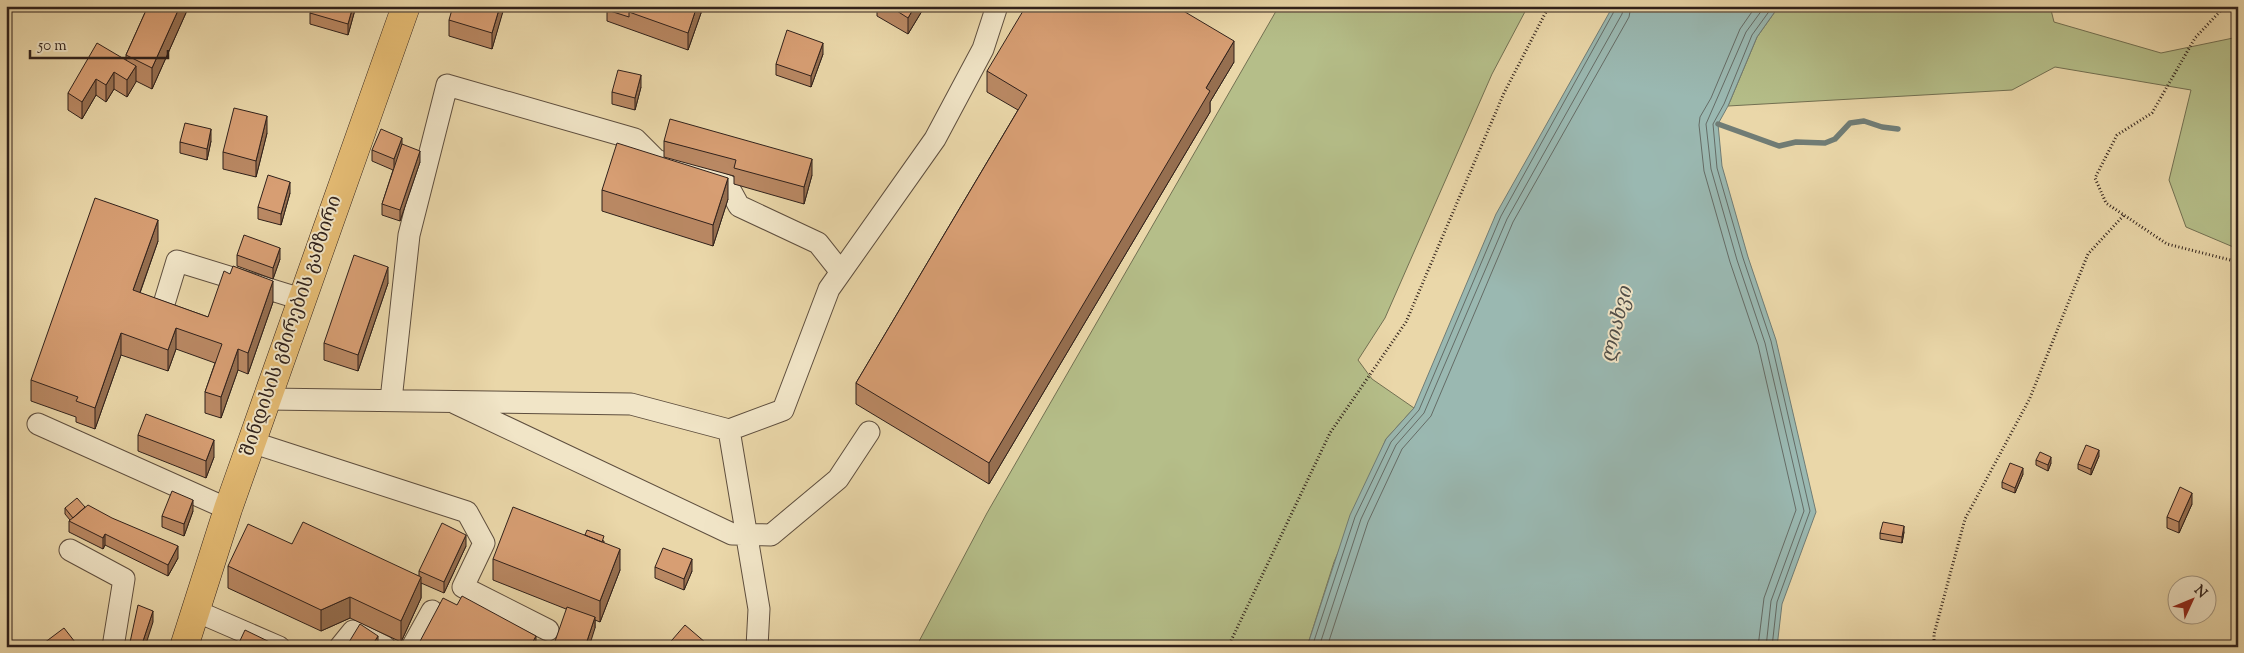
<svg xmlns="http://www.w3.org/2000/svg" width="2244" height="653" viewBox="0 0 2244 653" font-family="'Sorts Mill Goudy','Noto Serif Georgian',serif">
  <rect width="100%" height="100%" fill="#ead7a9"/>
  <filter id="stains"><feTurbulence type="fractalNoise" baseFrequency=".004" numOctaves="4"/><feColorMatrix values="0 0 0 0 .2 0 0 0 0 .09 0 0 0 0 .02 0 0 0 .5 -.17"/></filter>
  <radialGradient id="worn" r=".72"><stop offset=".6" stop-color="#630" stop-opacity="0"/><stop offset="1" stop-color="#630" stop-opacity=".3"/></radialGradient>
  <!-- green -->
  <path fill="#b5be89" stroke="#727052" d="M 1279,6 L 1528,6 L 1492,74 L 1385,318 L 1358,360 L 1372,379 L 1414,408 L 1386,439 L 1334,562 L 1307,647 L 916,647 L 987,513 Z
    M 1779,6 L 2050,6 L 2054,22 L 2161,53 L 2238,37 L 2238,249 L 2186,227 L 2169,180 L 2191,90 L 2055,67 L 2012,90 L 1728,106 L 1757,37 Z"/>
  <!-- water -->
  <path fill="#9ab8b1" stroke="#707c75" d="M 1613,6 L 1779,6 L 1757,37 L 1728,106 L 1718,124 L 1722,166 L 1748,257 L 1776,340 L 1816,512 L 1782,604 L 1777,647 L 1307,647 L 1350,515 L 1386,439 L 1414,408 L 1496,214 Z"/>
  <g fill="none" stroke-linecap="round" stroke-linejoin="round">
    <!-- shore -->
    <path stroke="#656c66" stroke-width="1" d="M 1756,6 L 1740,29 L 1711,98 L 1700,117 L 1699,125 L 1704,171 L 1730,262 L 1758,345 L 1796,510 L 1764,598 L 1758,647
      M 1765,6 L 1746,32 L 1706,124 L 1711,169 L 1737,260 L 1765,343 L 1804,511 L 1771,601 L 1766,647
      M 1312,647 L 1355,517 L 1391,442 L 1419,410 L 1501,216 L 1617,6
      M 1319,647 L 1361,519 L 1396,445 L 1424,413 L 1507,219 L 1622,14 L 1624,6
      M 1327,647 L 1368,522 L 1402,449 L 1431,416 L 1513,222 L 1629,17 L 1631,6
      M 1772,647 L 1777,602 L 1810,511 L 1771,341 L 1743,258 L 1717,168 L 1713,124 L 1724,104 L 1752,35 L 1773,6"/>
    <!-- stream -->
    <path stroke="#707c75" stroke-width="5.5" d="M 1718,124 L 1779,146 L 1796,142 L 1825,143 L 1835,139 L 1850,123 L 1864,121 L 1882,127 L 1898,129"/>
    <defs>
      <path id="minor" d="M 163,307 L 177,261 L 301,299
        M 267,399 L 631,404 L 729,430 L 783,410 L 829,289 L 935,139 L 983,49 L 997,6
        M 391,400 L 409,235 L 447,85 L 635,139 L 656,160 L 728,186 L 739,206 L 818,243 L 841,272
        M 455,403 L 732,534 L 771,535 L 838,479 L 869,432
        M 38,424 L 228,509
        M 729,430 L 759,609 L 757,647
        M 251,442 L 467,512 L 484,543 L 463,587 L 548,630
        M 70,550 L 124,579 L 113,647
        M 196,611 L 279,647
        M 340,647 L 353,631 L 385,647
        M 412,647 L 432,611"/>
      <path id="major" d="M 184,647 L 228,509 L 406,6"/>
    </defs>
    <!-- minor casing -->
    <use href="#minor" stroke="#5e4e3e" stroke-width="23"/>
    <!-- major casing -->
    <use href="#major" stroke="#30211b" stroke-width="29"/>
    <!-- path -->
    <path stroke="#30211b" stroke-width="3" stroke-dasharray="1 2.5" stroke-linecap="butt" d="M 2225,6 L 2195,38 L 2152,113 L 2117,135 L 2095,178 L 2106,203 L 2167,244 L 2238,262
      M 1228,647 L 1330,433 L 1406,322 L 1504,93 L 1549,6
      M 1934,647 L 1934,634 L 1965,519 L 2029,400 L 2088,254 L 2124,215"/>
    <!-- minor -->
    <use href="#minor" stroke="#f1e5c7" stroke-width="21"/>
    <!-- major -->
    <use href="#major" stroke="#e5bc74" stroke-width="28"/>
  </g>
  <!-- wall -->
  <path fill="#b98863" stroke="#30211b" d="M 148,6 L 189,6 L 152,89 L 136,81 L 127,97 L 114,89 L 106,102 L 96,95 L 82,119 L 68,110 L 68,93 L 126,60 L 126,55 Z
    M 356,6 L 348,35 L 310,24 L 310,13 Z
    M 504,6 L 492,49 L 449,36 L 449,20 Z
    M 701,6 L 701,13 L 688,50 L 607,21 L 607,10 Z
    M 877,6 L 925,6 L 908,34 L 877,16 Z
    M 823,54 L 811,87 L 776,75 L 776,64 Z
    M 1234,62 L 1210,102 L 1210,112 L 989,484 L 856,404 L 856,383 L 1018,110 L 987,92 L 987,71 Z
    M 641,87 L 635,110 L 612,104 L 612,92 Z
    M 267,133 L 256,177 L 223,169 L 223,152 Z
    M 211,141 L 207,160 L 180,153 L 180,142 Z
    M 664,141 L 812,175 L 804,204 L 734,184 L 734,176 L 664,157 Z
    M 402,144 L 420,162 L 400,221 L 382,215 L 382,204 L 393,170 L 372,161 L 372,150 Z
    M 602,190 L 728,199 L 713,246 L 602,211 Z
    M 290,193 L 281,225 L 258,219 L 258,207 Z
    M 158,241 L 140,293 L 208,317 L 273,302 L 248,374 L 238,370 L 221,418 L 205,413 L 205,392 L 215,363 L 176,349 L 168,371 L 121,355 L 95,429 L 76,422 L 76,417 L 31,401 L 31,380 Z
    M 237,255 L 280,259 L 273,279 L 237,266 Z
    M 388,283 L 358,371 L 324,360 L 324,343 Z
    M 138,435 L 214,457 L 206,478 L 138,451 Z
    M 2099,456 L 2091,475 L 2078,469 L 2078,464 Z
    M 2036,460 L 2051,463 L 2048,471 L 2036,465 Z
    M 2023,474 L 2015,493 L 2002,488 L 2002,482 Z
    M 2192,504 L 2179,533 L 2167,528 L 2167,517 Z
    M 85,507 L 178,558 L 168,576 L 105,545 L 103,549 L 69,532 L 69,521 L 70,520 L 65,514 L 65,508 Z
    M 193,511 L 184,536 L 162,527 L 162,516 Z
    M 1904,532 L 1902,543 L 1880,539 L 1880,533 Z
    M 585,535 L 604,541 L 604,543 L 620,570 L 600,622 L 595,620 L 595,628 L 566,609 L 493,580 L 493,559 Z
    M 292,544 L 419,576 L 419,571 L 466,546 L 444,593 L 421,583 L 421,598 L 401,642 L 350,618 L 321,631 L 228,588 L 228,566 Z
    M 2238,549 L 2238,587 L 2234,585 L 2234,556 Z
    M 655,567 L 692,571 L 684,590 L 655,578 Z"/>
  <!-- shaded-wall -->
  <path fill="#966f50" stroke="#30211b" d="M 180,6 L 189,6 L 152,89 L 152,68 Z
    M 353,6 L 356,6 L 348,35 L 348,24 Z
    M 500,6 L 504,6 L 504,8 L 492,49 L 492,33 Z
    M 697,6 L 701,6 L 701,13 L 688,50 L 688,33 Z
    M 915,6 L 925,6 L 908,34 L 908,18 Z
    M 1234,41 L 1234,62 L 1210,102 L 1210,112 L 989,484 L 989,463 L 1206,88 Z
    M 823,43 L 823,54 L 811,87 L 811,76 Z
    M 136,66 L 136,82 L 127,97 L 127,80 Z
    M 114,72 L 114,89 L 106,102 L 106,85 Z
    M 641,75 L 641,87 L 635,110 L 635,98 Z
    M 96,79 L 96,95 L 82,119 L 82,102 Z
    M 267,116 L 267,133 L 256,177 L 256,161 Z
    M 211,129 L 211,141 L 207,160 L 207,149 Z
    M 402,138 L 402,149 L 394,170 L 394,159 Z
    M 420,151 L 420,162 L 400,221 L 400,210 Z
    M 812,159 L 812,175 L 804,204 L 804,187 Z
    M 728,178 L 728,199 L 713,246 L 713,225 Z
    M 290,182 L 290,193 L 281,225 L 281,214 Z
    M 158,220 L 158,241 L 133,312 L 133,290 Z
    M 280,248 L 280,259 L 273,279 L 273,268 Z
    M 388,267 L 388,283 L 358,371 L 358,355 Z
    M 273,281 L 273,302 L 248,374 L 248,353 Z
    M 176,328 L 176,349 L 168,371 L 168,350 Z
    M 121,333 L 121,355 L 95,429 L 95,408 Z
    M 238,349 L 238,370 L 221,418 L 221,397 Z
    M 214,440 L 214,457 L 206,478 L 206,461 Z
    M 2099,450 L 2099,456 L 2091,475 L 2091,469 Z
    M 2051,457 L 2051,463 L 2048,471 L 2048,465 Z
    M 2023,468 L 2023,474 L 2015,493 L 2015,488 Z
    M 2192,493 L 2192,504 L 2179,533 L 2179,522 Z
    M 193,500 L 193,511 L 184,536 L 184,524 Z
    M 1904,526 L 1904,532 L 1902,543 L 1902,537 Z
    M 105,534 L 105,545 L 103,549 L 103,538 Z
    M 466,535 L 466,546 L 444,593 L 444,582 Z
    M 178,546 L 178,558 L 168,576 L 168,565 Z
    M 620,549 L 620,570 L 600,622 L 600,601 Z
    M 692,559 L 692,571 L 684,590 L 684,579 Z
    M 421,577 L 421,598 L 401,642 L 401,621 Z
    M 350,597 L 350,618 L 321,631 L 321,610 Z
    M 153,611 L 153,622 L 145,647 L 141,647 Z
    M 595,617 L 595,628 L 589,647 L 585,647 Z
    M 378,636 L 378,647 L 371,647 Z
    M 536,636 L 536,647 L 530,647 Z
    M 75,642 L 75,647 L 68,647 Z"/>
  <!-- building -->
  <path fill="#d79e73" stroke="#30211b" d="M 148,6 L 180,6 L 152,68 L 126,55 Z
    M 312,6 L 353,6 L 348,24 L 310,13 Z
    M 453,6 L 500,6 L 492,33 L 449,20 Z
    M 609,6 L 631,6 L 629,12 L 629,17 L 607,10 Z
    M 631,6 L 697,6 L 688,33 L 629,12 Z
    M 889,6 L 915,6 L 908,18 Z
    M 1026,6 L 1175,6 L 1234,41 L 1206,88 L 1210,91 L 989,463 L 856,383 L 1027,95 L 987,71 Z
    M 787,30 L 823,43 L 811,76 L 776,64 Z
    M 97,43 L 136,66 L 127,80 L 114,72 L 106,85 L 96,79 L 82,102 L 68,93 Z
    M 618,70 L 641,75 L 635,98 L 612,92 Z
    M 234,108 L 267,116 L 256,161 L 223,152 Z
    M 670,119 L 812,159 L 804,187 L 734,168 L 736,160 L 664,141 Z
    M 185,123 L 211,129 L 207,149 L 180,142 Z
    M 381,129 L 402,138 L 394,159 L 372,150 Z
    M 617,143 L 728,178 L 713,225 L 602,190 Z
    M 402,144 L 420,151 L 400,210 L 382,204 Z
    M 268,175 L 290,182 L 281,214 L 258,207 Z
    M 95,198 L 158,220 L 133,290 L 208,317 L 224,271 L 230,274 L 233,266 L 273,281 L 248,353 L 238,349 L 221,397 L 205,392 L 222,344 L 176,328 L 168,350 L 121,333 L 95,408 L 76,401 L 78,397 L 31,380 Z
    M 244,235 L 280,248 L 273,268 L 237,255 Z
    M 354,255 L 388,267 L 358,355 L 324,343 Z
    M 146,414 L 214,440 L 206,461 L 138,435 Z
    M 2086,445 L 2099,450 L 2091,469 L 2078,464 Z
    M 2040,452 L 2051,457 L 2048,465 L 2036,460 Z
    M 2010,463 L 2023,468 L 2015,488 L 2002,482 Z
    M 2180,487 L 2192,493 L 2179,522 L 2167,517 Z
    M 172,491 L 193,500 L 184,524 L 162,516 Z
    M 77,498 L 85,507 L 73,518 L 65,508 Z
    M 88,505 L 112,518 L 178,546 L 168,565 L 105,534 L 103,538 L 69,521 Z
    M 513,507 L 620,549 L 600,601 L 493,559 Z
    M 303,522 L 421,577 L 401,621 L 350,597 L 321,610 L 228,566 L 248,524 L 292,544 Z
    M 1883,522 L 1904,526 L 1902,537 L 1880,533 Z
    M 442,523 L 466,535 L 444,582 L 419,571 Z
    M 587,530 L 604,536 L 602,542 L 585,535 Z
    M 663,548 L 692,559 L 684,579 L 655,567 Z
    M 2238,549 L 2238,558 L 2234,556 Z
    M 462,596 L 536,636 L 530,647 L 421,647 L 418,645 L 443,598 L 457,605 Z
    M 138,605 L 153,611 L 141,647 L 129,647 Z
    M 567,607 L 595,617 L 585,647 L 553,647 Z
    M 360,624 L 378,636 L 371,647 L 346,647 Z
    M 685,625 L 706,643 L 702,647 L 666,647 Z
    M 64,628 L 75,642 L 68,647 L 47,647 L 44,643 Z
    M 245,630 L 280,647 L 237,647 Z"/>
  <g text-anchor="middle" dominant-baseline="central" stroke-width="4" stroke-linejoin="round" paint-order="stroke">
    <!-- street labels -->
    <g font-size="19" fill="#30211b" stroke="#f1e5c7">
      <text transform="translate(292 326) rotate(-71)">შინდისის გმირების გამზირი</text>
    </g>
    <!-- water labels -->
    <g font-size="20" font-style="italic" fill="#504e48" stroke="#f1e5c7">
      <text transform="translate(1618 325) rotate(-76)">ლიახვი</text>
    </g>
  </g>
  <!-- margin -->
  <rect width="2244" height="653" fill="none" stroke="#ead7a9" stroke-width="25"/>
  <rect x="8" y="8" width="2229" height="638" fill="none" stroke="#30211b" stroke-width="2.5"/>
  <rect x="12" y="12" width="2219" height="628" fill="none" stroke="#30211b"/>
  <!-- north arrow -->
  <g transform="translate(2192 600) rotate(46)"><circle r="24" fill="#f1e5c7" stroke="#a49782"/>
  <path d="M0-4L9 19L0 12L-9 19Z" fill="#8f2418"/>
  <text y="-8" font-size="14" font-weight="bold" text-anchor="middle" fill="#30211b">N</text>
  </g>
  <!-- scale -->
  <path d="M30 50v8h138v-8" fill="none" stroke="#30211b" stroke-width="2.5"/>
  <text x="38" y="50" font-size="15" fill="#30211b" stroke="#f1e5c7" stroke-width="4" paint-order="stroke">50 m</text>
  <rect width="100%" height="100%" filter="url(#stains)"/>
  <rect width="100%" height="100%" fill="url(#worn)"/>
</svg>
